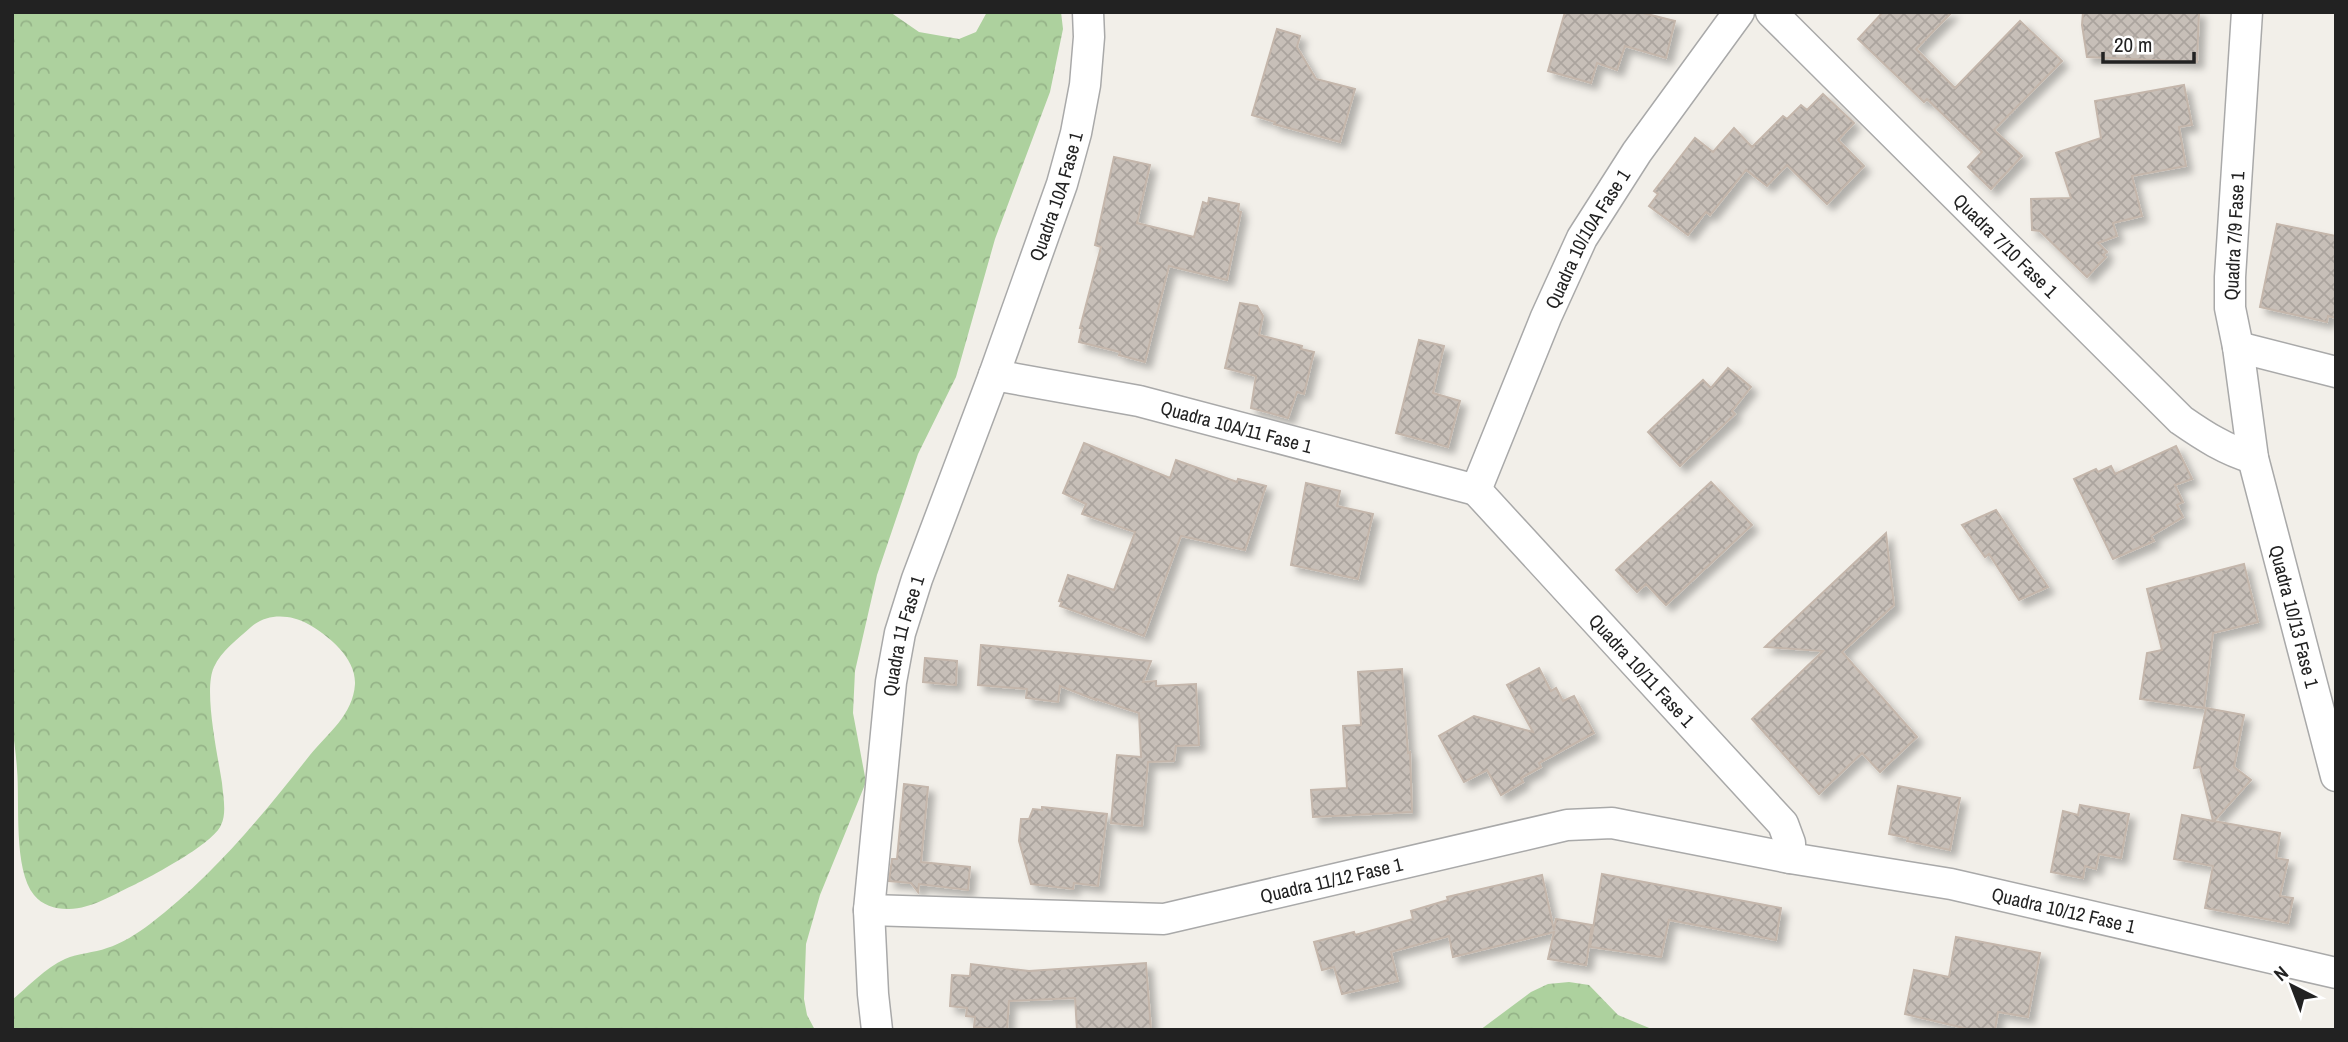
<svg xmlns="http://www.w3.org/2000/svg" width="2348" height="1042" viewBox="0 0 2348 1042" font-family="'Archivo Narrow',sans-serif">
  <defs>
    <pattern id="forest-crowns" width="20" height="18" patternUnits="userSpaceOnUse" patternTransform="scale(1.75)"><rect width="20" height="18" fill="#add19e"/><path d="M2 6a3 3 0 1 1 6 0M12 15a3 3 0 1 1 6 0" fill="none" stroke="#95b388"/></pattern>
    <pattern id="building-cross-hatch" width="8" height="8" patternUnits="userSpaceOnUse" patternTransform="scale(1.75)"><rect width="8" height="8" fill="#c7bfb8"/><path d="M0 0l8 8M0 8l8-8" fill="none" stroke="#aba49e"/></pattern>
    <filter id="shadow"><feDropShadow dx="6" dy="6" stdDeviation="3.5" flood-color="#0004"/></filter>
  </defs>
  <rect width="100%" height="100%" fill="#f2efe9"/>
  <!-- forest -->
  <path fill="url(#forest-crowns)" d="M 12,12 L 890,12 L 919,32 L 959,39 L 976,32 L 987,12 L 1061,12 L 1063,29 L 1050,92 L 995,239 L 956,377 L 918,454 L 877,575 L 855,671 L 853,713 L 866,782 L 820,895 L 806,944 L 804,999 L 807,1015 L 815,1030 L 12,1030 L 12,1000 C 29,986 45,968 65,959 C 78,953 94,953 107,948 C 121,944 138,933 150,924 C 212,877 262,816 310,755 C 328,733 353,715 355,684 C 356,658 329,636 308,624 C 290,614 267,613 251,627 C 238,639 221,651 214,667 C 203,690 218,756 222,783 C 223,796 227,813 221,825 C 214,843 154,875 136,884 C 116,893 90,910 67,909 C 55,909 42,905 34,895 C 13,869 20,802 17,769 C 16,754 14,740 12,726 Z
    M 1569,982 L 1589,985 L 1618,1015 L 1654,1030 L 1480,1030 L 1531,992 L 1548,984 Z"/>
  <!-- building -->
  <path fill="url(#building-cross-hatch)" stroke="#c4b6ab" stroke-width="2" filter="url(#shadow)" d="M 1565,12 L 1639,12 L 1675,21 L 1666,58 L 1625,46 L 1617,70 L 1597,63 L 1591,83 L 1548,71 Z
    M 1883,12 L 1952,12 L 1916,49 L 1955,88 L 2020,21 L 2062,61 L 1994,130 L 2022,156 L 1991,189 L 1968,167 L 1982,152 L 1927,99 L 1924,102 L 1858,39 Z
    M 2083,12 L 2199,12 L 2197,62 L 2087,57 L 2082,25 Z
    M 1277,29 L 1300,36 L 1297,47 L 1316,79 L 1355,89 L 1340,142 L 1274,124 L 1275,122 L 1252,115 Z
    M 2184,85 L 2192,125 L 2179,127 L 2186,166 L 2132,176 L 2142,216 L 2113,223 L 2117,236 L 2098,243 L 2107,252 L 2103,255 L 2106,257 L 2087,277 L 2040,231 L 2032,230 L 2031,199 L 2071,198 L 2056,153 L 2101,138 L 2095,101 Z
    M 1823,94 L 1854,123 L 1838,140 L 1864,166 L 1827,204 L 1787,165 L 1767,186 L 1746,170 L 1710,215 L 1706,212 L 1688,235 L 1649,206 L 1658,194 L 1654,191 L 1695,138 L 1713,152 L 1734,128 L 1752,147 L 1783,116 L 1787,119 L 1801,105 L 1807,110 Z
    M 1114,157 L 1150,165 L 1137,223 L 1194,237 L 1203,202 L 1208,204 L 1209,198 L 1239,204 L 1238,211 L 1241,212 L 1227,280 L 1169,266 L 1145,362 L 1119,355 L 1120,352 L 1079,342 L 1082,328 L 1080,328 L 1101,247 L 1095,245 Z
    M 2277,224 L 2336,236 L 2336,318 L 2328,316 L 2327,322 L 2260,307 Z
    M 1240,303 L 1257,306 L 1263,316 L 1259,335 L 1302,346 L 1301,349 L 1314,352 L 1304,394 L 1297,392 L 1288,418 L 1251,408 L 1256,376 L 1225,368 Z
    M 1419,340 L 1444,346 L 1433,393 L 1460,401 L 1448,447 L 1396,433 Z
    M 1728,368 L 1751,387 L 1732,411 L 1735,414 L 1680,466 L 1648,432 L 1703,380 L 1711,388 Z
    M 1084,443 L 1170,478 L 1176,460 L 1237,482 L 1238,479 L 1266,486 L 1245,550 L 1181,536 L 1144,636 L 1060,606 L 1062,602 L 1059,601 L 1068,575 L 1114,590 L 1135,532 L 1082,514 L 1086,504 L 1063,493 Z
    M 2176,446 L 2192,479 L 2175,485 L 2183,502 L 2177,505 L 2183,517 L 2151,536 L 2154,541 L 2113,559 L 2074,479 L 2096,469 L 2098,472 L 2111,466 L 2115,474 Z
    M 1711,482 L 1752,525 L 1666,605 L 1646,584 L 1637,592 L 1616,570 Z
    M 1306,483 L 1340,491 L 1337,506 L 1373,514 L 1358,579 L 1291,565 Z
    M 1996,510 L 2020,546 L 2048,587 L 2019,600 L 1989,554 L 1985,557 L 1962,525 Z
    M 1886,533 L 1894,605 L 1842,652 L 1917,737 L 1880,772 L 1862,753 L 1819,794 L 1752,719 L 1823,651 L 1765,647 Z
    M 2244,564 L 2258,622 L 2213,633 L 2204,708 L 2140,699 L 2147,653 L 2162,650 L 2147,589 Z
    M 981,645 L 1151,661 L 1143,682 L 1156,681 L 1156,686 L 1196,684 L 1199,745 L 1176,746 L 1174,761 L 1148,762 L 1142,826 L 1111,823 L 1117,755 L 1141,757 L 1139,713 L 1096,699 L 1096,700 L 1060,686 L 1058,702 L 1026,698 L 1027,689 L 978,685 Z
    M 925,658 L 957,661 L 956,685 L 923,682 Z
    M 1539,668 L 1551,691 L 1556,688 L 1563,701 L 1574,696 L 1594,733 L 1539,763 L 1541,767 L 1521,778 L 1523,782 L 1501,795 L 1487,770 L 1464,782 L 1439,736 L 1474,716 L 1533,732 L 1507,685 Z
    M 1402,669 L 1408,753 L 1410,752 L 1412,812 L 1313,817 L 1311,790 L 1347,788 L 1343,726 L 1361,725 L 1358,672 Z
    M 2206,708 L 2244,715 L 2234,767 L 2251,780 L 2214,821 L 2280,833 L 2276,858 L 2288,860 L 2280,896 L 2293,898 L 2288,923 L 2205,908 L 2213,866 L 2174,859 L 2182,815 L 2213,821 L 2200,767 L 2194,768 Z
    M 904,784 L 928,787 L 921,862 L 970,867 L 968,890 L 919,884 L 918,892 L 911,883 L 889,881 L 892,859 L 897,859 Z
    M 1898,786 L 1960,798 L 1950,850 L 1907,841 L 1908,838 L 1889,834 Z
    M 2080,805 L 2129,814 L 2121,858 L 2099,854 L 2096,869 L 2085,866 L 2083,878 L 2051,872 L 2063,811 L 2078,815 Z
    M 1042,807 L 1107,814 L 1098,886 L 1074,883 L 1073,889 L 1031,884 L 1019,841 L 1021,819 L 1029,819 L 1033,809 L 1042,810 Z
    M 1602,874 L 1781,908 L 1776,940 L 1669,920 L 1661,957 L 1590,947 Z
    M 1542,875 L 1554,930 L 1556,919 L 1592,925 L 1586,965 L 1548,959 L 1554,932 L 1453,957 L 1449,936 L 1391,952 L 1398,981 L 1342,994 L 1334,967 L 1322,970 L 1314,942 L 1354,932 L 1355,935 L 1413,919 L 1411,911 L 1448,900 L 1447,897 Z
    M 1956,937 L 2040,953 L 2028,1017 L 1998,1012 L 1995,1030 L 1972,1030 L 1905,1014 L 1914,970 L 1949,977 Z
    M 1146,963 L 1151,1030 L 1077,1030 L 1075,998 L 1009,1001 L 1007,1030 L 974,1027 L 975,1017 L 966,1016 L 967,1008 L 950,1006 L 952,975 L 970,976 L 971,964 L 1029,971 Z"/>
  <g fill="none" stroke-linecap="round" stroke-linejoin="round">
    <defs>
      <g id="minor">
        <path id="s1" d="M 1771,12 L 2181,420 C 2204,436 2226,450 2253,458"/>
        <path id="s2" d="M 2247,12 L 2230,277 L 2230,308 L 2238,347 L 2253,458 L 2336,776"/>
        <path d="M 2238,347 L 2336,372"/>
        <path id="s3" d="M 994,375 L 1139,401 L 1476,490"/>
        <path id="s4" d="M 1476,490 L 1546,317 L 1582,238 L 1637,152 L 1739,12"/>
        <path id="s5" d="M 1476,490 L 1783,824 L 1790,843 L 1790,858"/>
        <path id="s6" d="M 869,910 L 1164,919 L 1567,825 L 1612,823 L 1790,858 L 1951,884 L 2336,973"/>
        <path id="s7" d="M 877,1030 L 873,994 L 869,910 L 891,682 L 900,633 L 917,579 L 994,375 L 1062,184 L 1076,133 L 1085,85 L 1089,37 L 1088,12"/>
      </g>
    </defs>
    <!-- minor casing -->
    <use href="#minor" stroke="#a9a9a9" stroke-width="33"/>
    <!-- minor -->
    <use href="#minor" stroke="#fff" stroke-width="30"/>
  </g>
  <g text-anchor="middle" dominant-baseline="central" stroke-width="5" stroke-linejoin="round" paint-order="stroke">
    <!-- street labels -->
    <g font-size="19" fill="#222" stroke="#fff">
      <text stroke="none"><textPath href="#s7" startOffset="863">Quadra 10A Fase 1</textPath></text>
      <text transform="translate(2234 236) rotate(-87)">Quadra 7/9 Fase 1</text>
      <text stroke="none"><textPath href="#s4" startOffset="275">Quadra 10/10A Fase 1</textPath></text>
      <text stroke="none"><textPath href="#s1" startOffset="331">Quadra 7/10 Fase 1</textPath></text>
      <text stroke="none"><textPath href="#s3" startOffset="248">Quadra 10A/11 Fase 1</textPath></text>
      <text stroke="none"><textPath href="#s2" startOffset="612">Quadra 10/13 Fase 1</textPath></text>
      <text stroke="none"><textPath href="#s7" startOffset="397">Quadra 11 Fase 1</textPath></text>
      <text stroke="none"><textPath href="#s5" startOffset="245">Quadra 10/11 Fase 1</textPath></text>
      <text stroke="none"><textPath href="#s6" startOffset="467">Quadra 11/12 Fase 1</textPath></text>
      <text stroke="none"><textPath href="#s6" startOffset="1214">Quadra 10/12 Fase 1</textPath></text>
    </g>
  </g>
  <!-- border -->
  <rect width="2348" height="1042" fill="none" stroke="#222222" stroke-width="28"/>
  <!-- north arrow -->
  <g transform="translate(2292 986) rotate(318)" stroke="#ffffff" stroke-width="5" paint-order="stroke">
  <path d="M0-5L12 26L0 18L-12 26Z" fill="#222222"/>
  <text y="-10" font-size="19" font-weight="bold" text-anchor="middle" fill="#222222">N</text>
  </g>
  <!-- scale -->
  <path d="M2103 52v10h91v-10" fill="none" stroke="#222222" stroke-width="3.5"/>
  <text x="2114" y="52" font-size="21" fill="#222222" stroke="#ffffff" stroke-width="5" paint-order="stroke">20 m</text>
</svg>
